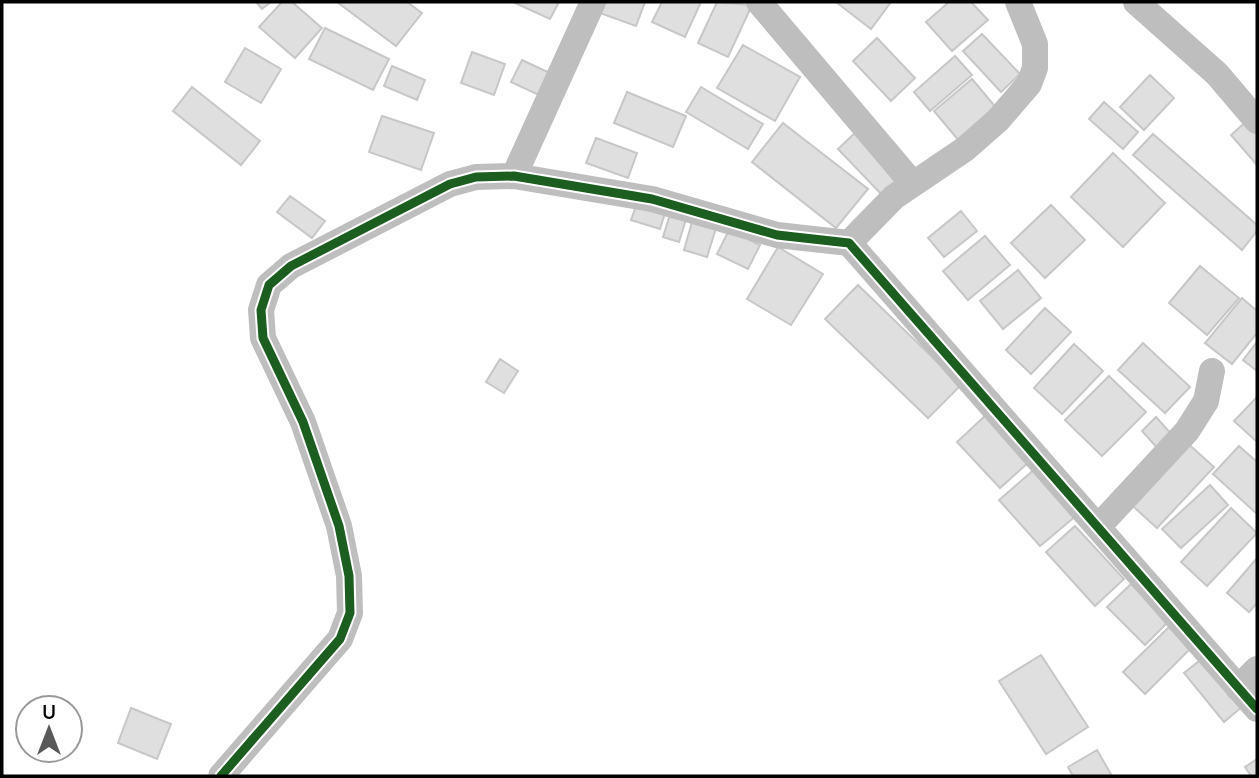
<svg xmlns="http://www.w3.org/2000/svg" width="1259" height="778" viewBox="0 0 1259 778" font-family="Manrope,sans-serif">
  <rect width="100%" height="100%" fill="#fff"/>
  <!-- building -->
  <path fill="#dfdfdf" stroke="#c7c7c7" stroke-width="2" d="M 256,2 L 271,2 L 262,9 Z
    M 282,2 L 292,2 L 322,28 L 295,58 L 259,27 Z
    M 337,2 L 407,2 L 422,13 L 396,46 Z
    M 513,2 L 559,2 L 550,19 Z
    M 601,2 L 645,2 L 636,26 L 597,12 Z
    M 662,2 L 701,2 L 685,37 L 652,22 Z
    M 717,2 L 752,5 L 728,57 L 698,43 Z
    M 836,2 L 891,2 L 871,29 Z
    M 949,2 L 971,2 L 988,20 L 952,51 L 926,22 Z
    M 325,28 L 389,59 L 373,90 L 309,59 Z
    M 982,34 L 1020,74 L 1001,92 L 963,51 Z
    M 877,38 L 915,78 L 891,101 L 853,61 Z
    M 743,45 L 800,77 L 775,121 L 717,88 Z
    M 245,48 L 281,69 L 261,103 L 225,82 Z
    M 472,52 L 505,64 L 494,95 L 461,83 Z
    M 955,56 L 972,75 L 930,111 L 914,92 Z
    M 522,60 L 552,74 L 541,96 L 511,82 Z
    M 392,66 L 425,80 L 417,100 L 384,86 Z
    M 1150,75 L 1174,98 L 1144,130 L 1120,107 Z
    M 972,79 L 998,110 L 960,142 L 934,111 Z
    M 192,87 L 260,141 L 241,165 L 173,111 Z
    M 701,87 L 763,124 L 748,149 L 686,112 Z
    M 627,92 L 686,116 L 673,147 L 614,123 Z
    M 1104,102 L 1138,132 L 1123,149 L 1089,119 Z
    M 382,116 L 434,133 L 421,170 L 369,152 Z
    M 1249,119 L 1257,129 L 1257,165 L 1231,135 Z
    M 783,123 L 868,189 L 836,228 L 752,162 Z
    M 858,130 L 904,178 L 884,197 L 838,149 Z
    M 1153,134 L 1257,225 L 1257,231 L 1242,250 L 1133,155 Z
    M 596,138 L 637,153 L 628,178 L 586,163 Z
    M 1113,153 L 1165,203 L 1123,247 L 1071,197 Z
    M 290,196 L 325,221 L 312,238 L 277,212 Z
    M 638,200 L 666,210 L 660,229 L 631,220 Z
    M 1051,205 L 1085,240 L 1045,278 L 1011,243 Z
    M 672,208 L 688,213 L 679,242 L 663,237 Z
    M 961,211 L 977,231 L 944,257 L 928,238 Z
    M 694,215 L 718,222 L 707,257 L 684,250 Z
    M 729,230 L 760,245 L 748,269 L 717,254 Z
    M 985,236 L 1010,265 L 968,300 L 943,271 Z
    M 778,247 L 823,274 L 791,325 L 747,299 Z
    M 1200,266 L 1239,298 L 1207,335 L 1169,303 Z
    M 1018,270 L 1041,298 L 1003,329 L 980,301 Z
    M 858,285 L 961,385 L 928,418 L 825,319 Z
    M 1242,298 L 1257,311 L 1257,333 L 1232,364 L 1205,343 Z
    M 1045,308 L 1071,332 L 1031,374 L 1006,350 Z
    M 1257,342 L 1257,371 L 1243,360 Z
    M 1143,343 L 1190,387 L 1165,413 L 1118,370 Z
    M 1074,344 L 1103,371 L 1062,414 L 1034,388 Z
    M 500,359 L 518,371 L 504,393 L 486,382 Z
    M 1109,376 L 1146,412 L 1102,456 L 1065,420 Z
    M 1257,397 L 1257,442 L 1234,421 Z
    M 986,415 L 1029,462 L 1000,488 L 957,442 Z
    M 1156,417 L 1174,437 L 1160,451 L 1142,431 Z
    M 1183,439 L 1214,467 L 1157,528 L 1126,500 Z
    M 1239,446 L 1257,462 L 1257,514 L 1213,474 Z
    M 1036,468 L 1077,515 L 1040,546 L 999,500 Z
    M 1210,485 L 1228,505 L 1181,548 L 1162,529 Z
    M 1231,508 L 1257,533 L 1207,586 L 1181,562 Z
    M 1075,526 L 1124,579 L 1095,606 L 1046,552 Z
    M 1257,558 L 1257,603 L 1249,612 L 1227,593 Z
    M 1131,584 L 1169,621 L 1145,645 L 1107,607 Z
    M 1169,627 L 1190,649 L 1145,694 L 1123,672 Z
    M 1041,655 L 1088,727 L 1046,754 L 999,681 Z
    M 1203,658 L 1243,706 L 1224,722 L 1184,673 Z
    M 131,708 L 171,724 L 157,759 L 118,743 Z
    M 1097,750 L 1112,776 L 1073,776 L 1068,767 Z
    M 1257,759 L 1257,776 L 1251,776 L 1245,767 Z"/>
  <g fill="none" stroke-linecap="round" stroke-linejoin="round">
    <!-- minor -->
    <path stroke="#bebebe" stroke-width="26" d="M 759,2 L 913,184
      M 1136,2 L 1217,74 L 1257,121
      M 514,176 L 593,2
      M 849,243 L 894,197 L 965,149 L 998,120 L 1029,84 L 1035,68 L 1035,44 L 1018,2
      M 1098,527 L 1187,431 L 1206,401 L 1212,371
      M 1238,688 L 1257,669
      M 221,776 L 340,639 L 350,613 L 349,576 L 339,526 L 303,422 L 263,338 L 261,310 L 269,285 L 291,266 L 450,184 L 476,177 L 514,176 L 652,199 L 777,235 L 849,243 L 1257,709"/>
    <defs>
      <path id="cycleway" d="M 221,776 L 340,639 L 350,613 L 349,576 L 339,526 L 303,422 L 263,338 L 261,310 L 269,285 L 291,266 L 450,184 L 476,177 L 514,176 L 652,199 L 777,235 L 849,243 L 1257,709"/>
    </defs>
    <!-- cycleway casing -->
    <use href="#cycleway" stroke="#fff" stroke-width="13"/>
    <!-- cycleway -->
    <use href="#cycleway" stroke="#1b5e20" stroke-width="9"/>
  </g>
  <!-- border -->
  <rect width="1259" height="778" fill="none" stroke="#000000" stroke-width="7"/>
  <!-- north arrow -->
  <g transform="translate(49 729)"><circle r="33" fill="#ffffff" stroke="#999999" stroke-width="2"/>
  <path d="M0-5L12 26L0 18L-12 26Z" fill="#595959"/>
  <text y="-10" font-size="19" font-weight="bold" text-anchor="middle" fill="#000000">U</text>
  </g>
</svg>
